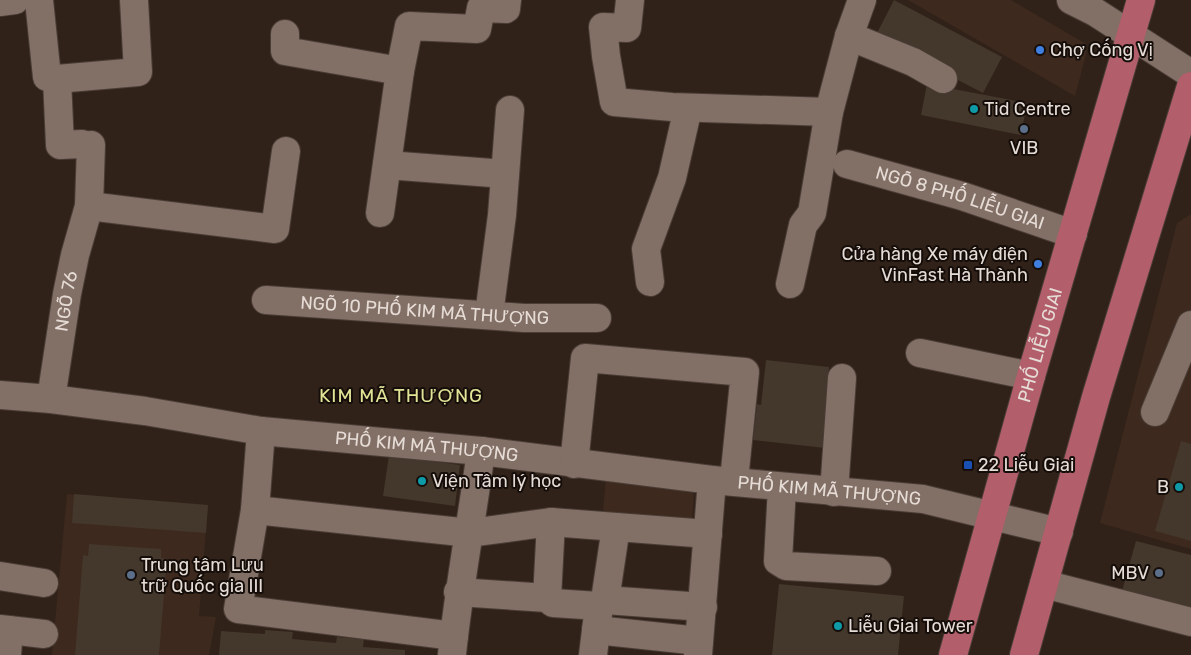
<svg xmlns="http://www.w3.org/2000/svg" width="1191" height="655" viewBox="0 0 1191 655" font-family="Rubik,sans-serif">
  <rect width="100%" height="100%" fill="#312219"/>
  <!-- built -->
  <path fill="#3d291d" d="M 908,0 L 1011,0 L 1086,44 L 1086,55 L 1075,96 Z
    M 1191,214 L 1191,549 L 1100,523 L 1177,223 Z
    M 606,477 L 687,483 L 686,492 L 694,493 L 692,521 L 603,513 Z
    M 67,494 L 208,505 L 199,616 L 216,617 L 209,655 L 52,655 Z"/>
  <!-- building -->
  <path fill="#44372b" d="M 894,0 L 1002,57 L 983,93 L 875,37 Z
    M 927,84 L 1027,103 L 1021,135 L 921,115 Z
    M 766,360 L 829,367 L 825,410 L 829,411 L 825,448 L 753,440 L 757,404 L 761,405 Z
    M 1181,441 L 1191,444 L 1191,541 L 1155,531 Z
    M 389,455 L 460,465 L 455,506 L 383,496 Z
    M 74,494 L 208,505 L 206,533 L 72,523 Z
    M 1136,541 L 1191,555 L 1191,610 L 1122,591 Z
    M 89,544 L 161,549 L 161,558 L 167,559 L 159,655 L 75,655 L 83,555 L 88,556 Z
    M 779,584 L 904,596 L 898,655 L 772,655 Z
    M 265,630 L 293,632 L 292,639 L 336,643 L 337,637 L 364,639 L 363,647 L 405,650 L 405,655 L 219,655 L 221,631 L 265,634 Z"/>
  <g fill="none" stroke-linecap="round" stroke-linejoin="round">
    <defs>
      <g id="minor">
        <path d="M 39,0 L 47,77 L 57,79 L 60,145 L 82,144"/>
        <path d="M 630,0 L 627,28 L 603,27 L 606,56 L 614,102 L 672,107 L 829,112"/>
        <path d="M 1071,0 L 1095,12 L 1191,74"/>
        <path d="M 0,2 L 15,0"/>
        <path d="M 285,34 L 285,51 L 400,71"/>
        <path d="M 849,36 L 913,62 L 943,79"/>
        <path d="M 57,79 L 138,72 L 134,0"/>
        <path id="s1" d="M 847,164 L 962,196 L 1073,234"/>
        <path d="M 387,165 L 505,174"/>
        <path d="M 89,206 L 275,229 L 286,151"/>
        <path d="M 380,213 L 400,71 L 409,26 L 477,29 L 481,8 L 506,9 L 507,0"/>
        <path d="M 650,282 L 646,249 L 672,178 L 688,108"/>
        <path d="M 790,284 L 803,225 L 812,213 L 829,112 L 849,36 L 862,0"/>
        <path id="s2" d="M 266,300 L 524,318 L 597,318"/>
        <path d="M 489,315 L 502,215 L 510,110"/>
        <path d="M 920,353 L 1031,376"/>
        <path id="s3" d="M 0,395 L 51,399 L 145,411 L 261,431 L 481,451 L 712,480 L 923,499 L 1059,532"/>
        <path id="s4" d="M 51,399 L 67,294 L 75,255 L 89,206 L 91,145"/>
        <path d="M 1155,412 L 1191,325"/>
        <path d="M 261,431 L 255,510 L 238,609 L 454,636"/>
        <path d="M 574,464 L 585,358 L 745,372 L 734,480"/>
        <path d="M 782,487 L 778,561 L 786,566 L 877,571"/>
        <path d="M 834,492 L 842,378"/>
        <path d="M 255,510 L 470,533 L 551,522 L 708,534"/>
        <path d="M 0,576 L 44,583"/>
        <path d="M 1044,584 L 1191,622"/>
        <path d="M 458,592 L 547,598 L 553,603 L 599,606"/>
        <path d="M 547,598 L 551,522"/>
        <path d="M 605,600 L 703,607"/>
        <path d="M 0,629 L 44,634"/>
        <path d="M 596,630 L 699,641"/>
        <path d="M 452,654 C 459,586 472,519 481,451"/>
        <path d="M 7,655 L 9,630"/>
        <path d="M 593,655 L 599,606 L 605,600 L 616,527"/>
        <path d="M 698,655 L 712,480"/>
      </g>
      <g id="major">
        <path id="s5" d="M 953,655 L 1031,376 L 1141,0"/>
        <path d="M 1024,655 L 1096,397 L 1191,86"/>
      </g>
    </defs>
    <!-- minor casing -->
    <use href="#minor" stroke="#493d36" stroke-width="30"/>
    <!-- major casing -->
    <use href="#major" stroke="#493d36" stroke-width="30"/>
    <!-- minor -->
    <use href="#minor" stroke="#826f65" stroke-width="28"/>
    <!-- major -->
    <use href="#major" stroke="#b35e6b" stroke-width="28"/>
  </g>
  <!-- markers -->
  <g fill="#3f7fe0" stroke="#140d09" stroke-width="2">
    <circle cx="1040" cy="50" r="5"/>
    <circle cx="1038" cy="264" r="5"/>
  </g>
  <g fill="#0f9aa8" stroke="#140d09" stroke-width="2">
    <circle cx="974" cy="109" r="5"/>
    <circle cx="422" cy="481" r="5"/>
    <circle cx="1179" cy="487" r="5"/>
    <circle cx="838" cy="626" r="5"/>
  </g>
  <g fill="#5c6f8a" stroke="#140d09" stroke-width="2">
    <circle cx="1024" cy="129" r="5"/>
    <circle cx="1159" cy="573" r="5"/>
    <circle cx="131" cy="575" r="5"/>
  </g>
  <rect fill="#1a4fb4" stroke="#140d09" stroke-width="2" x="963" y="460" width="10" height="10" rx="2.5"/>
  <g text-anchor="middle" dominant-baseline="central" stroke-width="4" stroke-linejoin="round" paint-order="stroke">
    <!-- poi labels -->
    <g font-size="18" fill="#e6dcd6" stroke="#140d09" text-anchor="start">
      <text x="1050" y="50">Chợ Cống Vị</text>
      <text x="984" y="109">Tid Centre</text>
      <text x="1024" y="148" text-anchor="middle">VIB</text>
      <text x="1028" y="254" text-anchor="end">Cửa hàng Xe máy điện<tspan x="1028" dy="21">VinFast Hà Thành</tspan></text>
      <text x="978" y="465">22 Liễu Giai</text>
      <text x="432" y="481">Viện Tâm lý học</text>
      <text x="1169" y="487" text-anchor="end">B</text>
      <text x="141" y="565">Trung tâm Lưu<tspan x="141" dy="21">trữ Quốc gia III</tspan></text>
      <text x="1149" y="573" text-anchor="end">MBV</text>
      <text x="848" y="626">Liễu Giai Tower</text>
    </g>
    <!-- street labels -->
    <g font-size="18" fill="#e6dcd6" stroke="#140d09">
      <text stroke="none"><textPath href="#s1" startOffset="118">NGÕ 8 PHỐ LIỄU GIAI</textPath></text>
      <text stroke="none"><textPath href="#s4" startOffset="99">NGÕ 76</textPath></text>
      <text stroke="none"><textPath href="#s2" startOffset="159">NGÕ 10 PHỐ KIM MÃ THƯỢNG</textPath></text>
      <text stroke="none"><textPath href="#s5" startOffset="322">PHỐ LIỄU GIAI</textPath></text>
      <text stroke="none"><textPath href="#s3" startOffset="430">PHỐ KIM MÃ THƯỢNG</textPath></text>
      <text stroke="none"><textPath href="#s3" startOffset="835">PHỐ KIM MÃ THƯỢNG</textPath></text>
    </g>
    <!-- neighbourhood labels -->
    <g font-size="19" letter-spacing="1" fill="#e1e496" stroke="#140d09">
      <text x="401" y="395">KIM MÃ THƯỢNG</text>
    </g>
  </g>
</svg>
